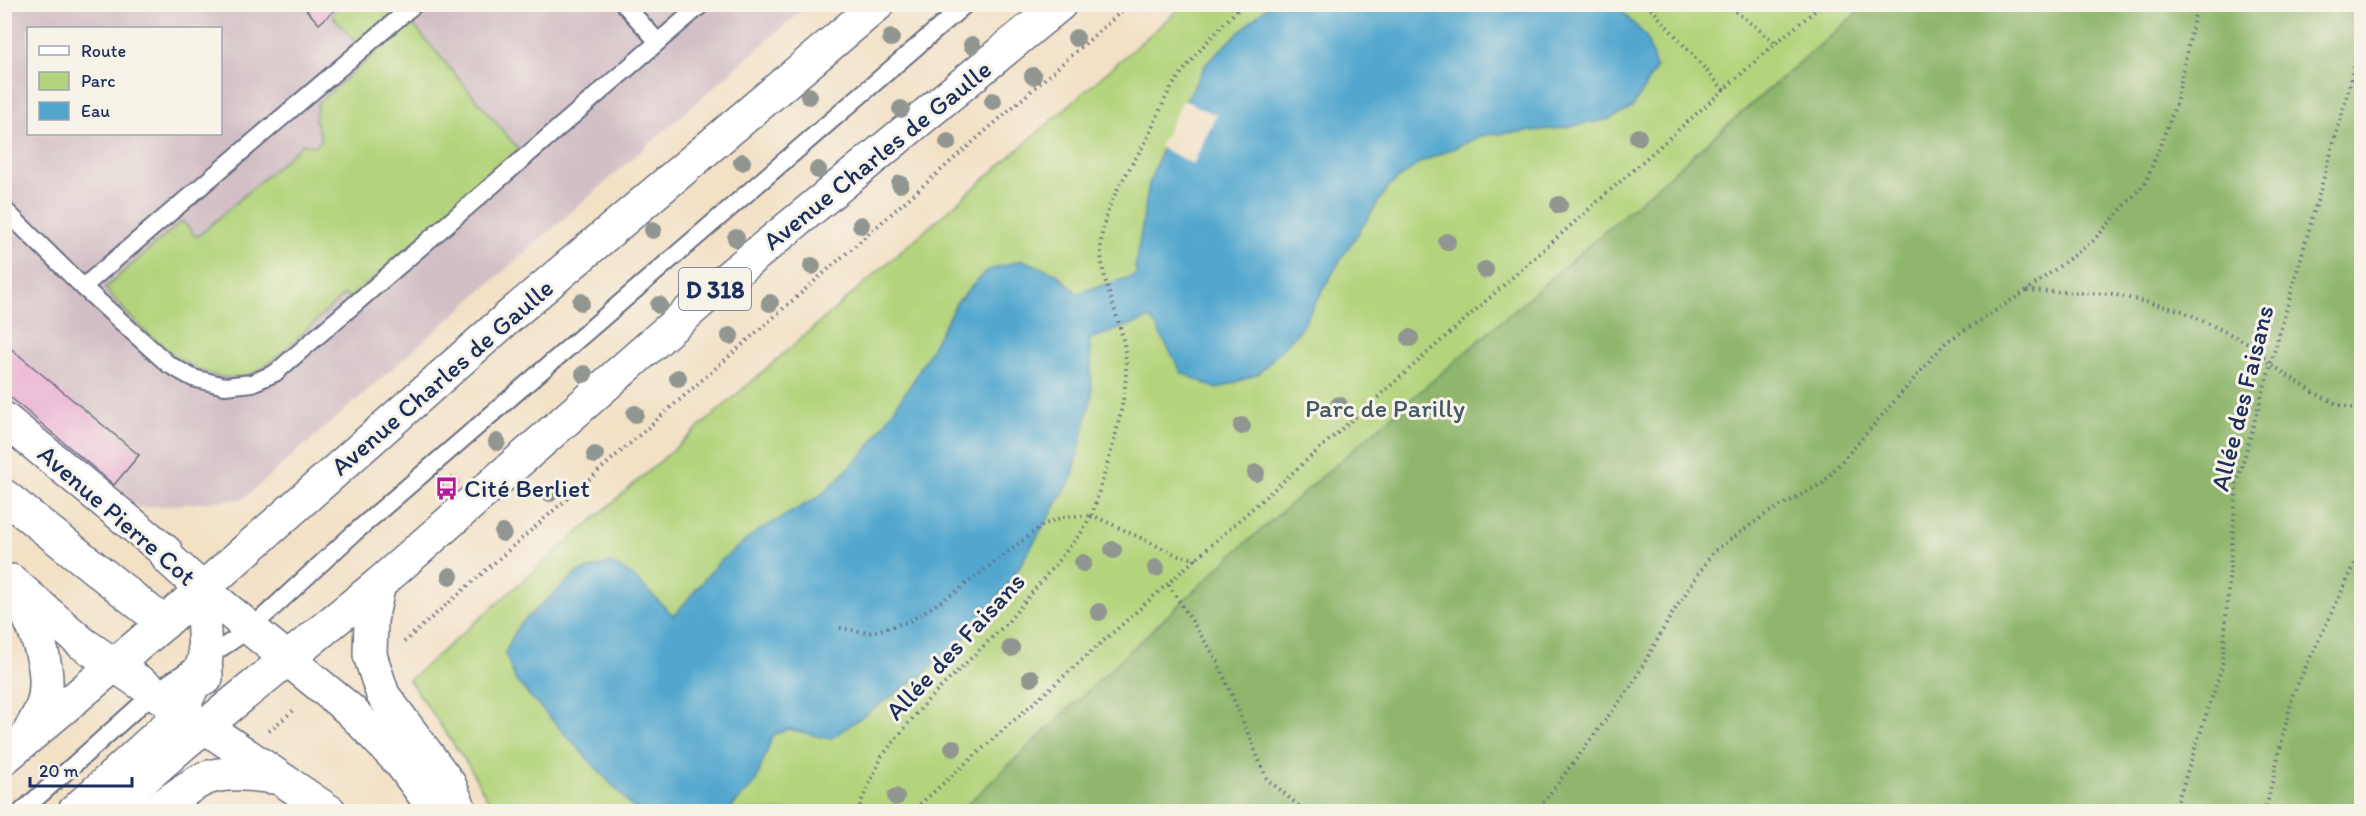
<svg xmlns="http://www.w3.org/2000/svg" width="2366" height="816" viewBox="0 0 2366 816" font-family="Itim,sans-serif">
  <rect width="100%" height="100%" fill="#f7f3e8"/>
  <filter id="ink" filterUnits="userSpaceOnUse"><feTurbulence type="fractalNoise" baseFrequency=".0167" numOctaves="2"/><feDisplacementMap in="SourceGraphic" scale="12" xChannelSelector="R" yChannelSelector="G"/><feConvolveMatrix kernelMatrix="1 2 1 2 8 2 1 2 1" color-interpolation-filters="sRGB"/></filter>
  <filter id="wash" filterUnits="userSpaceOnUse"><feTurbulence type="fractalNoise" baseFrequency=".008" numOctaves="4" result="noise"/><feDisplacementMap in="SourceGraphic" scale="24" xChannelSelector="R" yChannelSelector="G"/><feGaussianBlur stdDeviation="1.35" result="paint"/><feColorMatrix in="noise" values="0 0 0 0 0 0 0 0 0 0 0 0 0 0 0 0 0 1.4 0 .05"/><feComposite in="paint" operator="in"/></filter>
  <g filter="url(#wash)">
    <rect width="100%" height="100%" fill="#f3e1c6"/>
    <!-- industrial -->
    <path fill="#d2bec5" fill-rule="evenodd" d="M 5,5 L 808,5 L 243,499 L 139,508 L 5,394 ZM 28,28 L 220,28 L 220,134 L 28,134 Z"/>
    <!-- green -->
    <path fill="#b3d47c" stroke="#67826d" stroke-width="1.5" d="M 342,5 L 403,5 L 357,44 L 331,14 Z
      M 1184,5 L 2361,5 L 2361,811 L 494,811 L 468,765 L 409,680 Z
      M 411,22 L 520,151 L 349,299 L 345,294 C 325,311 271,367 251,374 C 198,393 135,324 105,288 L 182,221 L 197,237 L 304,143 L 314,147 L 322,140 L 315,120 L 318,103 Z"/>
    <!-- forest -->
    <path fill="#8eb66c" stroke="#547265" stroke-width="1.5" d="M 1866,5 L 2361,5 L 2361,811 L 960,811 L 1234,553 Z"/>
    <!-- water -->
    <path fill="#53a7cf" stroke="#376b96" stroke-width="1.5" d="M 1269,5 L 1615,5 L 1646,36 L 1656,68 L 1633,107 L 1608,120 L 1554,129 L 1485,135 L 1421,162 L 1389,186 L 1339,262 L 1299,331 L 1258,374 L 1217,389 L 1182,373 L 1151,318 L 1090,339 L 1092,395 L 1072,478 L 1012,579 L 968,635 L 921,676 L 830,739 L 789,729 L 773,735 L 755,783 L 728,811 L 636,811 L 516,681 L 505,653 L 518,626 L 578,572 L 611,563 L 632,575 L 674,616 L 718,563 L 756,532 L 820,496 L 866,451 L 915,378 L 957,302 L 986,271 L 1022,260 L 1056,273 L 1077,293 L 1137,275 L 1135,268 L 1149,184 L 1167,134 L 1208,61 Z"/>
    <!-- pier -->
    <path fill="#f3e1c6" d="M 1183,100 L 1216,115 L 1193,164 L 1159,147 Z"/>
    <g id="blocks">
      <!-- building -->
      <path fill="#eaaed3" d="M 301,4 L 342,4 L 319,24 Z
        M 9,347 L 139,455 L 114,485 L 4,392 L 4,353 Z
        M 452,477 L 457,484 L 444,495 L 439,488 Z"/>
    </g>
  </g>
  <g filter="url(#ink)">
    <use href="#blocks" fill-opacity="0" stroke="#676d82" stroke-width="1.5"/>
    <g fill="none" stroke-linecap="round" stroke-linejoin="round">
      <defs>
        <path id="lane" d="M 624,4 L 658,42 L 702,4
          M 4,209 L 83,287 L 168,364 L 193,378 L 225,386 L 252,383 L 275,373 L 658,42
          M 83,287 L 415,4
          M 21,812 L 156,691 L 250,629 L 353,534 L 966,4"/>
        <path id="secondary" d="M 4,419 L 166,552 L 168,558 L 202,589 L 350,710 L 401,763 L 437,812
          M 4,496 L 164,623
          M 11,581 L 82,643 L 330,812
          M 379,584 L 371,620 L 370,655 L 383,695 L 449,784 L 461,812
          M 202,589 L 206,678
          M 17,593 C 34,625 54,669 43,705 C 39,716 31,728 26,739
          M 74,812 L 170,724 L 182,709 L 206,657
          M 154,812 C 173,800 197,777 219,775 C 239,772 260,775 280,778"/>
        <path id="primary" d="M 4,758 L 164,623 L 511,315 L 878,4
          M 106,812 L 182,745 L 379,584 L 724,281 L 1060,4"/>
      </defs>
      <!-- lane casing -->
      <use href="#lane" stroke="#676d82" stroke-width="20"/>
      <!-- secondary casing -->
      <use href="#secondary" stroke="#676d82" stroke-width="36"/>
      <!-- primary casing -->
      <use href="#primary" stroke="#676d82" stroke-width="36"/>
      <!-- path -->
      <path stroke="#676d82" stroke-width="4" stroke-dasharray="1.5 4.5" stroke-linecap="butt" d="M 1647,4 L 1724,90
        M 1726,4 L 1776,43
        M 2027,291 L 2112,294 L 2183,311 L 2252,345 L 2269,363 L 2313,392 L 2339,405 L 2362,410
        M 1197,559 L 1179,556 L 1092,515 C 1105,469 1132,397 1125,350 C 1120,314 1099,280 1101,243 C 1103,205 1126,176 1144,144 C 1153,128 1159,111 1167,95 C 1183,67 1220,26 1244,4
        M 1169,585 L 1217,660 L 1267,779 L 1306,812
        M 840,628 L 869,633 L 910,621 L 957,591 L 1043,525 L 1062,517 L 1092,515
        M 404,642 L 1130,4
        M 269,731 L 295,709
        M 860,812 L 860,804 L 882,756 L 926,702 L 1008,622 L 1081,533 L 1092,515
        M 911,812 L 1776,43 L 1823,4
        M 1536,812 L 1632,685 L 1670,617 L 1713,552 L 1766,514 L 1823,483 L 1946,342 L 2026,291 L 2093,241 L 2146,182 L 2176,104 L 2197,4
        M 2174,812 L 2222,667 L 2237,483 L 2347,96 L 2362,33
        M 2265,812 L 2293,694 L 2362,549"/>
      <!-- lane -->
      <use href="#lane" stroke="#fff" stroke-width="16"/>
      <!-- secondary -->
      <use href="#secondary" stroke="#fff" stroke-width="33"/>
      <!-- primary -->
      <use href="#primary" stroke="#fff" stroke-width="33"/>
    </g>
    <!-- trees -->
    <g fill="#919691">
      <circle cx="891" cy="38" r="9"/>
      <circle cx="1076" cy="38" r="9"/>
      <circle cx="972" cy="45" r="9"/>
      <circle cx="1033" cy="76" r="9"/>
      <circle cx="809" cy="96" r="9"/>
      <circle cx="993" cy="101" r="9"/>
      <circle cx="901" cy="109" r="9"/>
      <circle cx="1638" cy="137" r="9"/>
      <circle cx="948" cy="142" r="9"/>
      <circle cx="742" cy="162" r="9"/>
      <circle cx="818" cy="170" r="9"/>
      <circle cx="900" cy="184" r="9"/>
      <circle cx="1559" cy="205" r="9"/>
      <circle cx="861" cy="225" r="9"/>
      <circle cx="653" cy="230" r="9"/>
      <circle cx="736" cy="238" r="9"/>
      <circle cx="1447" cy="242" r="9"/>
      <circle cx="812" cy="266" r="9"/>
      <circle cx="1485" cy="270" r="9"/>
      <circle cx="581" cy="302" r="9"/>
      <circle cx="770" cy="303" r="9"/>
      <circle cx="659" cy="305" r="9"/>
      <circle cx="730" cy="336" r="9"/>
      <circle cx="1410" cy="338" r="9"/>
      <circle cx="584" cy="374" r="9"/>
      <circle cx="678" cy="378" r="9"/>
      <circle cx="1339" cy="405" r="9"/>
      <circle cx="635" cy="414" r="9"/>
      <circle cx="1242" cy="426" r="9"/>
      <circle cx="497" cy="442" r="9"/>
      <circle cx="595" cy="455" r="9"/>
      <circle cx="1256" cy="473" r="9"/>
      <circle cx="550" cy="493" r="9"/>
      <circle cx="503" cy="533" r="9"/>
      <circle cx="1113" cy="550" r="9"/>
      <circle cx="1083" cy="563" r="9"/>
      <circle cx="1156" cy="568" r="9"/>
      <circle cx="450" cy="576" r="9"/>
      <circle cx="1099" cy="612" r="9"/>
      <circle cx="1011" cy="648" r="9"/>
      <circle cx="1031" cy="678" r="9"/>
      <circle cx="953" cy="748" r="9"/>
      <circle cx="896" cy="797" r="9"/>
    </g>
  </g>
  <!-- icons -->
  <defs>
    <symbol id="bus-bare" viewBox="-9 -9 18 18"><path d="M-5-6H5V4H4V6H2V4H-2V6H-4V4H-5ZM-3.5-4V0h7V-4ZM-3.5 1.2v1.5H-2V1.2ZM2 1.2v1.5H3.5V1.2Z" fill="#b5179e" stroke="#f7f3e8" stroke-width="2.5" paint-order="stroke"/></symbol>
  </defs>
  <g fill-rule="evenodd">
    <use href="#bus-bare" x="430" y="472" width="33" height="33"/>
  </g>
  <g text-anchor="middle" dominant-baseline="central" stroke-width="6" stroke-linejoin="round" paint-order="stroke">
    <!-- shield labels -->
    <rect fill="#f7f3e8" stroke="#5d6a87" stroke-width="1.5" x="679" y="268" width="72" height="42" rx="4.5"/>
    <g font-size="24" font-weight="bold" fill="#1b2f5e">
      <text x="715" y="289">D 318</text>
    </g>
    <!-- street labels -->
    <g font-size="26" fill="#1b2f5e" stroke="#f7f3e8">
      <text transform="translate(877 155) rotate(-39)">Avenue Charles de Gaulle</text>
      <text transform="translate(442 377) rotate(-41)">Avenue Charles de Gaulle</text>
      <text transform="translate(2242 398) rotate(-76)">Allée des Faisans</text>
      <text transform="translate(117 515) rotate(41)">Avenue Pierre Cot</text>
      <text transform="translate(955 646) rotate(-47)">Allée des Faisans</text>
    </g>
    <!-- park labels -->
    <g font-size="26" fill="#415866" stroke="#f7f3e8">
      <text x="1385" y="408">Parc de Parilly</text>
    </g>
    <!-- poi labels -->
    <g font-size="26" fill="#1b2f5e" stroke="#f7f3e8" text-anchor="start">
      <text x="464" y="488">Cité Berliet</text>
    </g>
  </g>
  <!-- margin -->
  <rect width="2366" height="816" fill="none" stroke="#f7f3e8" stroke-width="24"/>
  <!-- legend -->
  <rect x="27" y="27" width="195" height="108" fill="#f7f3e8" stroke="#9fa5b1" stroke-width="1.5"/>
  <rect x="39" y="46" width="30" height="9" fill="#ffffff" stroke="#9fa5b1" stroke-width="1.5"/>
  <text x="81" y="57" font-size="18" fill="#1b2f5e">Route</text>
  <rect x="39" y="72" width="30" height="18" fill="#b3d47c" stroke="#9fa5b1" stroke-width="1.5"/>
  <text x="81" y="87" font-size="18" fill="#1b2f5e">Parc</text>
  <rect x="39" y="102" width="30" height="18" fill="#53a7cf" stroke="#9fa5b1" stroke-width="1.5"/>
  <text x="81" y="117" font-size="18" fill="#1b2f5e">Eau</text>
  <!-- scale -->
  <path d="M30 777v9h102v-9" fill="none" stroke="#1b2f5e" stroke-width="3"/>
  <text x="39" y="777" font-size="18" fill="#1b2f5e" stroke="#f7f3e8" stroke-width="4.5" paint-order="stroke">20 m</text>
</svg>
